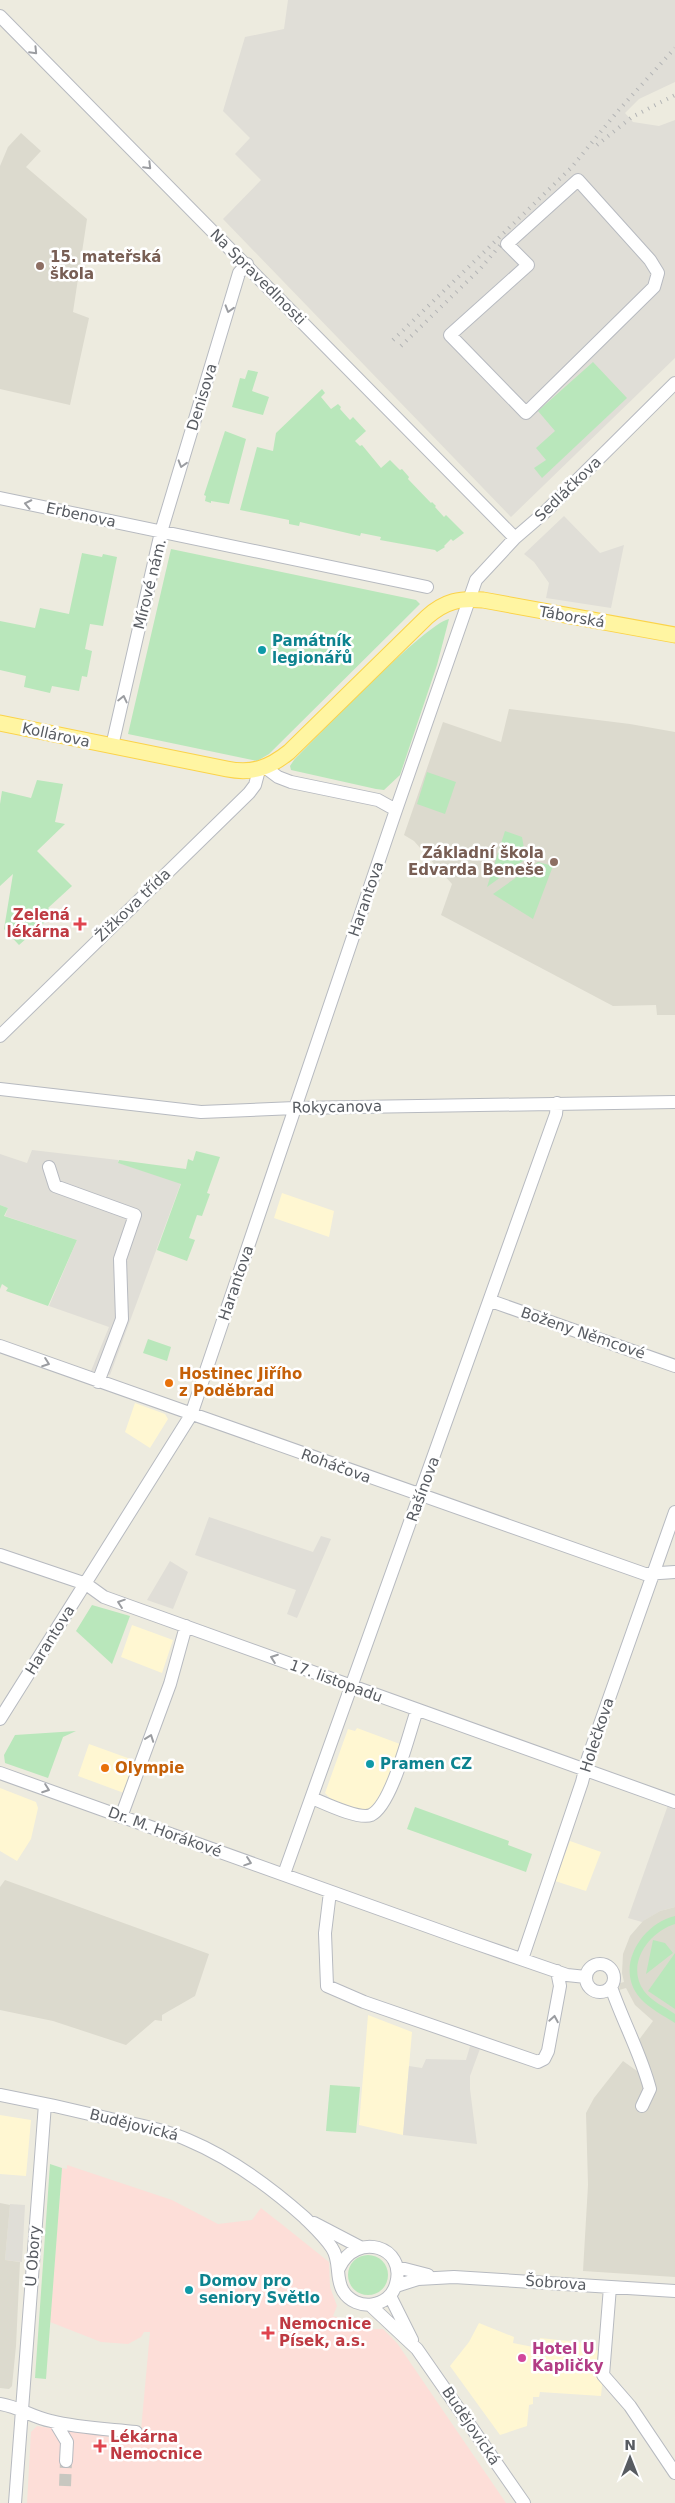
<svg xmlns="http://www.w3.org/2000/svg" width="675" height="2503" viewBox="0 0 675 2503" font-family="'DejaVu Sans',sans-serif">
  <rect width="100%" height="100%" fill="#edebdf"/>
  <!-- commercial -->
  <path fill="#fff7d2" d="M 282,1193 L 334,1211 L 329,1237 L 274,1218 Z
    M 135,1403 L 165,1414 L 168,1419 L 150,1448 L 125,1432 Z
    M 132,1625 L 173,1640 L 162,1673 L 121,1657 Z
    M 357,1728 L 400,1744 L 380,1801 L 372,1809 L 363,1811 L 334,1802 L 325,1793 L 348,1729 L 355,1731 Z
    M 89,1744 L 136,1761 L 124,1793 L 78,1776 Z
    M 0,1788 L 36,1802 L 38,1808 L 31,1839 L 17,1861 L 0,1851 Z
    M 570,1841 L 601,1852 L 586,1891 L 555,1881 Z
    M 368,2015 L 412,2032 L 403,2135 L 359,2125 Z
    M 0,2115 L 31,2120 L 26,2176 L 0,2174 Z
    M 479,2323 L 514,2337 L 513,2343 L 538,2348 L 540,2338 L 595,2344 L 595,2350 L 605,2352 L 601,2396 L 540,2392 L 539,2397 L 533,2397 L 533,2404 L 529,2405 L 527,2426 L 500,2435 L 450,2366 L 469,2342 Z"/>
  <!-- industrial -->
  <path fill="#e0ded7" d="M 288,0 L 675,0 L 675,82 L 639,99 L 625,113 L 633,122 L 659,126 L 675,120 L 675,358 L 511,517 L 223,219 L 261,180 L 235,154 L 250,138 L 223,111 L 245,37 L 284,29 Z
    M 564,516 L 600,553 L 624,545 L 611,608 L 546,598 L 549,583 L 534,562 L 524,554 Z
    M 32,1150 L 118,1160 L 119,1163 L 181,1183 L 110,1375 L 91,1371 L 109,1327 L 49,1306 L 77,1240 L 5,1216 L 8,1208 L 0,1205 L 0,1154 L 27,1163 Z
    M 209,1517 L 313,1552 L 321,1536 L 331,1539 L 297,1618 L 287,1614 L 296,1590 L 195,1555 Z
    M 170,1561 L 188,1572 L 173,1609 L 147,1600 Z
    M 668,1805 L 675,1807 L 675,1907 L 660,1911 L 642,1922 L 628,1918 Z
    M 471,2043 L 481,2046 L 470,2076 L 470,2089 L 477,2144 L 403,2135 L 409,2066 L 422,2068 L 426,2059 L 466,2060 Z
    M 10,2204 L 25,2205 L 22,2262 L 5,2260 Z"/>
  <!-- education -->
  <path fill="#dcdace" d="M 21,133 L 41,151 L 26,167 L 87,219 L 73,312 L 89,318 L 70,405 L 0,389 L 0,166 L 8,147 Z
    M 509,709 L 630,724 L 675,732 L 675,1015 L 657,1015 L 656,1005 L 613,1006 L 441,915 L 452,884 L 414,841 L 404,835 L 443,722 L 501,742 Z
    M 5,1880 L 209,1954 L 195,1996 L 162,2015 L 162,2021 L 155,2020 L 126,2045 L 53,2021 L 0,2010 L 0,1887 Z
    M 675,1907 L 675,2277 L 583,2271 L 588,2185 L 586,2113 L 594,2098 L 623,2061 L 637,2071 L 639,2069 L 638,2041 L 653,2021 L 635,2005 L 626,1988 L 619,1990 L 620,1983 L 624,1982 L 622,1973 L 623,1954 L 630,1936 L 643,1921 L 660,1911 Z
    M 0,2203 L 10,2205 L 5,2260 L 20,2262 L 16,2346 L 12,2386 L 9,2389 L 0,2388 Z"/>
  <!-- medical -->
  <path fill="#fdded8" d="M 67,2165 L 172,2200 L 218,2224 L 252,2220 L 261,2208 L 284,2226 L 329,2262 L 330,2287 L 337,2306 L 333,2316 L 337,2317 L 339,2329 L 383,2329 L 397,2343 L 506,2503 L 27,2503 L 31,2432 L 37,2426 L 140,2441 L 150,2332 L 144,2332 L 141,2337 L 128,2344 L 101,2342 L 50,2322 L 62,2168 L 67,2169 Z"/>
  <!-- green -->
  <path fill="#b9e7bb" d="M 593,362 L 627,398 L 542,478 L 534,468 L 546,460 L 536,448 L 555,431 L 538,411 Z
    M 248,370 L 258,372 L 252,391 L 269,397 L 263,415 L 232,407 L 240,378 L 245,379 Z
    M 322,389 L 325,393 L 321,397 L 331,409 L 338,404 L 341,407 L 340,409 L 350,420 L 353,417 L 366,431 L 355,441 L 360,446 L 362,445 L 381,468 L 390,460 L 400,470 L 402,469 L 409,477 L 408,479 L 431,503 L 432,502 L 436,506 L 435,507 L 444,517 L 446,515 L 464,533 L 453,541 L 451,539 L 444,546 L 445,547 L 437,552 L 435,550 L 380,540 L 381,537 L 361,533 L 360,536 L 300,522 L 299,526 L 289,524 L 289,520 L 240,510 L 257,447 L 273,451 L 276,433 Z
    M 225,431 L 246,439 L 229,504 L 211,501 L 211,503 L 205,501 L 206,496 L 204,495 Z
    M 171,549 L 416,600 L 420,604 L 269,754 L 257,761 L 128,734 Z
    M 82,553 L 102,557 L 103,554 L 117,557 L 103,626 L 90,624 L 85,649 L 92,651 L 87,677 L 82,676 L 79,691 L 52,686 L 50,693 L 24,687 L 26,676 L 0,670 L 0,621 L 35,628 L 40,608 L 69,614 Z
    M 449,619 L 437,665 L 400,775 L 384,790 L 376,789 L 291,770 L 290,766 L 294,760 C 317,737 426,623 449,619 Z
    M 427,772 L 456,782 L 445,814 L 417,804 Z
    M 37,780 L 63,784 L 55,822 L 65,824 L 37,851 L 72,886 L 48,908 L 54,914 L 19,945 L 4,929 L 13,874 L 0,886 L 0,804 L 2,791 L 31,798 Z
    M 505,831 L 522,837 L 526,859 L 487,887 Z
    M 538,862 L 553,866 L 533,919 L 493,894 Z
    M 196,1151 L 220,1157 L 207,1193 L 210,1194 L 202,1216 L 197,1215 L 189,1238 L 195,1240 L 187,1261 L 157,1250 L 181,1184 L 118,1163 L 119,1160 L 186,1169 L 188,1159 L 193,1161 Z
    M 0,1205 L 8,1208 L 4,1216 L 77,1240 L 48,1306 L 6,1291 L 8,1288 L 2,1284 L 0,1289 Z
    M 148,1339 L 171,1347 L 167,1361 L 143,1353 Z
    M 92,1605 L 130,1616 L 112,1664 L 76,1631 Z
    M 76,1731 L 63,1737 L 48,1778 L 5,1763 L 4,1755 L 15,1735 Z
    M 415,1807 L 509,1841 L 508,1845 L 532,1854 L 526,1872 L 407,1829 Z
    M 675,1916 L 675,1924 C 649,1932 625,1964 644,1991 C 651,2001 665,2007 675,2014 L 675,2023 C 664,2016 649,2008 640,1998 C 614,1968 641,1924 675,1916 Z
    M 653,1940 L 665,1943 L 673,1953 L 646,1974 Z
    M 675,1953 L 675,2009 L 648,1991 Z
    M 330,2085 L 360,2087 L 356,2133 L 326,2131 Z
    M 50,2164 L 62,2168 L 46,2379 L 35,2378 Z
    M348 2275a20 20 0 1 1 40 0a20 20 0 1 1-40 0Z"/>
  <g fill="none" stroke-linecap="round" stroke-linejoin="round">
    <!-- minor-tunnel -->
    <path stroke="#c8c7c0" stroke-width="12" stroke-dasharray="12 6" stroke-linecap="butt" d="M 65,2486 L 66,2461"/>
    <defs>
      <path id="minor" d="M 0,16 L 515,538
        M 578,180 L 650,260 L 658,273 L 654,287 L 526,413 L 450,335 L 528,265 L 507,244 Z
        M 0,498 L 427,587
        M 112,746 L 161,532 L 239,273 L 247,264
        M 266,768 L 278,777 L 291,782 L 378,800 L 396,810
        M 0,1036 L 249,793 L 255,785 L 259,770
        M 0,1089 L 201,1112 L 295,1108 L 675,1102
        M 49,1167 L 55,1186 L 135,1215 L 120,1259 L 122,1319 L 98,1382
        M 491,1301 L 675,1366
        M 0,1346 L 645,1574 L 675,1572
        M 0,1555 L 86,1584 L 104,1597 L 675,1802
        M 0,1719 L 191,1415 L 396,810 L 476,580 L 515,538 L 544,513 L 675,383
        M 0,1773 L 463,1939 L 567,1975 L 586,1977
        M 312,1798 C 324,1803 359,1820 371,1815 C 392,1805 409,1733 417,1710
        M 121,1817 L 170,1684 L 186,1626
        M 284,1874 L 556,1114 L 557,1103
        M 330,1892 L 325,1933 L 327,1986 L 364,2002 L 538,2062 L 544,2059 L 548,2051 L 560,1986 L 557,1971
        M 522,1959 L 582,1782 L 588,1758 L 675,1512
        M586 1978a14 14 0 1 1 28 0a14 14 0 1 1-28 0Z
        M 611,1987 C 623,2022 641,2054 650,2089 L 642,2106
        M 0,2095 C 37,2102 74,2110 111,2119 C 137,2125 163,2129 188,2140 C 231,2158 269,2186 304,2217 C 313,2226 325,2237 332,2248 C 341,2261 335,2278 343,2291 C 356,2312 390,2308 396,2284 C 407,2246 356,2231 339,2268
        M 314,2223 L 360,2247
        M 397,2267 L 428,2275
        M 396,2286 L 418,2279 L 454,2277 L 675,2291
        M 610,2287 L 603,2375 L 630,2406 L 675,2473
        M 390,2296 L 412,2340
        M 370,2305 L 417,2349 L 524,2503
        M 0,2404 C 19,2407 32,2417 51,2421 C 78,2428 108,2429 136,2432
        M 55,2422 L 67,2442 L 66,2461
        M 15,2503 L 45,2104"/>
      <path id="major" d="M 0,723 L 227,769 C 252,774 269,768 289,752 L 427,617 C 445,601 460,598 483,600 L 675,635"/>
    </defs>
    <!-- minor casing -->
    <use href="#minor" stroke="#b7bac0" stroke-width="14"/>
    <!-- major casing -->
    <use href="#major" stroke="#fbd34a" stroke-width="17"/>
    <!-- minor -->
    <use href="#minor" stroke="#fff" stroke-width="12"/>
    <!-- major -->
    <use href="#major" stroke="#fff5a2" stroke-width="15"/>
    <!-- rail -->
    <path stroke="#b3b4b5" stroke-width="4" stroke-dasharray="1 6" stroke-linecap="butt" d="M 597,145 L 632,117 L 675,95
      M 393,340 L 571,168 L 617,112 L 675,48
      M 401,346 L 480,269 L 502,243"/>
  </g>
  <!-- one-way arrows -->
  <defs><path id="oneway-chevron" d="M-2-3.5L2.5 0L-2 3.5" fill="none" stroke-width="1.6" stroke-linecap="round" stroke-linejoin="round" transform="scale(1.25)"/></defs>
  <g stroke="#9b9da1">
    <use href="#oneway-chevron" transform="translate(34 51) rotate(46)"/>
    <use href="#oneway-chevron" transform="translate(148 166) rotate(45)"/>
    <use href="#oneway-chevron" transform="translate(229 309) rotate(107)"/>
    <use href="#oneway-chevron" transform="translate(182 464) rotate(107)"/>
    <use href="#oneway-chevron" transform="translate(28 504) rotate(-168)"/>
    <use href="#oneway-chevron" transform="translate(123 699) rotate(-77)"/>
    <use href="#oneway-chevron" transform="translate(46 1363) rotate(20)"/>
    <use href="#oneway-chevron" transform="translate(121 1603) rotate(-161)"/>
    <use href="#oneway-chevron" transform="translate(274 1658) rotate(-160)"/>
    <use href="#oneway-chevron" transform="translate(150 1738) rotate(-70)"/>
    <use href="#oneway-chevron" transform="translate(46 1789) rotate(20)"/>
    <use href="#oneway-chevron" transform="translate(248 1862) rotate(19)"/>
    <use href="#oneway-chevron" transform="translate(554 2019) rotate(-80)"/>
  </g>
  <!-- markers -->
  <g fill="#8d6e63" stroke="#fff" stroke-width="2">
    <circle cx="40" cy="266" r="5"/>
    <circle cx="554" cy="862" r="5"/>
  </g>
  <g fill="#0f9aa8" stroke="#fff" stroke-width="2">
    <circle cx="262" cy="650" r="5"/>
    <circle cx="370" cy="1764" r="5"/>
    <circle cx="189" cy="2290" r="5"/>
  </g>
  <g fill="#e0444e" stroke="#fff" stroke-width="2">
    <path d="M77.5 916.5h5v5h5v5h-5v5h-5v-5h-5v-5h5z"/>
    <path d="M265.5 2325.5h5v5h5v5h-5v5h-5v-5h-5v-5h5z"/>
    <path d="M97.5 2438.5h5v5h5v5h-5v5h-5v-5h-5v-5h5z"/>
  </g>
  <g fill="#e8710a" stroke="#fff" stroke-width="2">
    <circle cx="169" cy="1383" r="5"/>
    <circle cx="105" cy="1768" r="5"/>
  </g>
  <circle fill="#d1479c" stroke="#fff" stroke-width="2" cx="522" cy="2358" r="5"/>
  <g text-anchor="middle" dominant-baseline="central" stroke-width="5" stroke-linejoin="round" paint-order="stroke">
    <!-- education labels -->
    <g font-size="15" font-weight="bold" fill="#785e54" stroke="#fff" text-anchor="start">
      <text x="50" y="257">15. mateřská<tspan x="50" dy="17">škola</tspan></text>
      <text x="544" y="853" text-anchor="end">Základní škola<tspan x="544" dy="17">Edvarda Beneše</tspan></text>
    </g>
    <!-- street labels -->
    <g font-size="15" fill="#585c62" stroke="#fff">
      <text transform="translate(258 277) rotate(45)">Na Spravedlnosti</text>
      <text transform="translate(202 397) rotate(-73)">Denisova</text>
      <text transform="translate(568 489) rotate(-44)">Sedláčkova</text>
      <text transform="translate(81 515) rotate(12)">Erbenova</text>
      <text transform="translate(150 584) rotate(-76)">Mírové nám.</text>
      <text transform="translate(572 617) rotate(10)">Táborská</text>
      <text transform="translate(56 735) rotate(12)">Kollárova</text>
      <text transform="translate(366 899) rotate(-71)">Harantova</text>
      <text transform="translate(133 905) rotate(-44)">Žižkova třída</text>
      <text transform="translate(337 1107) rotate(-1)">Rokycanova</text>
      <text transform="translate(236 1283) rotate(-71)">Harantova</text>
      <text transform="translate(583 1333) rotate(19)">Boženy Němcové</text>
      <text transform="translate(336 1466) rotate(20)">Roháčova</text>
      <text transform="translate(423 1489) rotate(-70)">Rašínova</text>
      <text transform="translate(50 1640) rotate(-58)">Harantova</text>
      <text transform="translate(336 1681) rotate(20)">17. listopadu</text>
      <text transform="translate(597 1735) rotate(-72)">Holečkova</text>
      <text transform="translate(165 1832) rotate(20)">Dr. M. Horákové</text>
      <text transform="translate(134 2125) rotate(14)">Budějovická</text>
      <text transform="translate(33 2256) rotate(-86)">U Obory</text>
      <text transform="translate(556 2283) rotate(4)">Šobrova</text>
      <text transform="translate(471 2426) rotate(56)">Budějovická</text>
    </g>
    <!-- culture labels -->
    <g font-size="15" font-weight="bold" fill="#0d838f" stroke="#fff" text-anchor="start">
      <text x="272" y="641">Památník<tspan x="272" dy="17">legionářů</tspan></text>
      <text x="380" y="1764">Pramen CZ</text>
      <text x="199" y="2281">Domov pro<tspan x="199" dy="17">seniory Světlo</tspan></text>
    </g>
    <!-- health labels -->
    <g font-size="15" font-weight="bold" fill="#be3a42" stroke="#fff" text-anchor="start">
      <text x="70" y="915" text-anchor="end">Zelená<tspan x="70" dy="17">lékárna</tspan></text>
      <text x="279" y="2324">Nemocnice<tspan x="279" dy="17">Písek, a.s.</tspan></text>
      <text x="110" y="2437">Lékárna<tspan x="110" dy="17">Nemocnice</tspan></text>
    </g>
    <!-- food labels -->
    <g font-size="15" font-weight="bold" fill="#c56008" stroke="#fff" text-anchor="start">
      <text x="179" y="1374">Hostinec Jiřího<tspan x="179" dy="17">z Poděbrad</tspan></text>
      <text x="115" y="1768">Olympie</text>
    </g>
    <!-- hotel labels -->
    <g font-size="15" font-weight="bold" fill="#b23c85" stroke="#fff" text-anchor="start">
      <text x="532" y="2349">Hotel U<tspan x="532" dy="17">Kapličky</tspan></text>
    </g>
  </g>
  <!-- north arrow -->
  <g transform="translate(630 2458)" stroke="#ffffff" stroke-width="4" paint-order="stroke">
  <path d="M0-4L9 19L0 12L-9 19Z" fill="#585c62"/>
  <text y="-8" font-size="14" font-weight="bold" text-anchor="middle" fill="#585c62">N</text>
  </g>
</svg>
